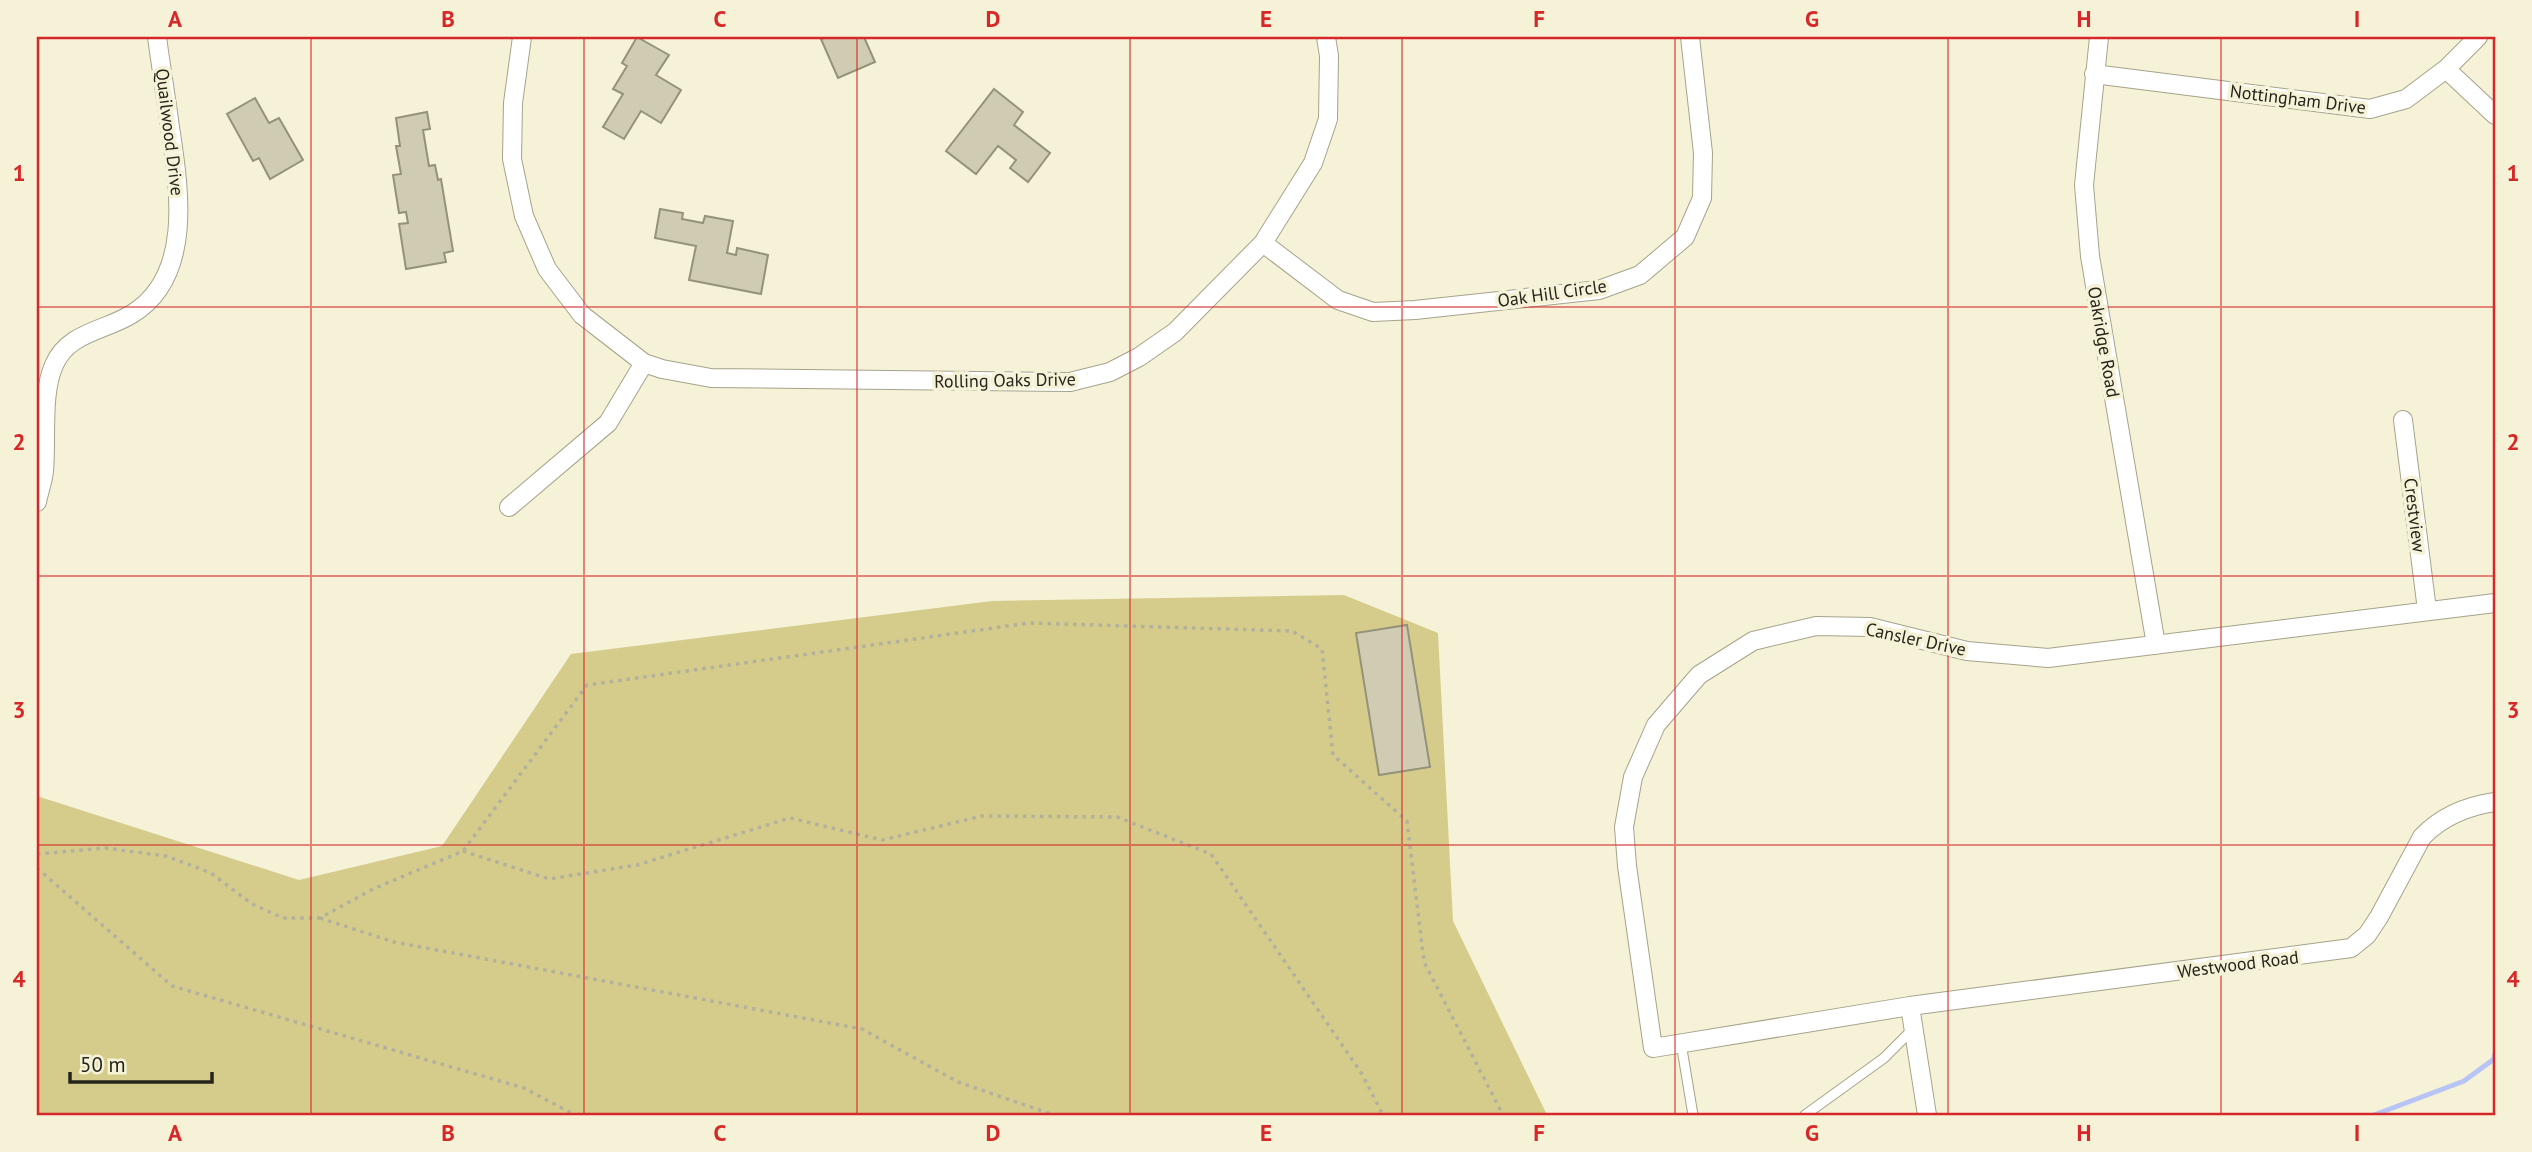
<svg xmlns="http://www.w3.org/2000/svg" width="2532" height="1152" viewBox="0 0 2532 1152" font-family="'PT Sans',sans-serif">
  <rect width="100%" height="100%" fill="#f5f2d8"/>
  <!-- green -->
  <path fill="#d5cc8c" d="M 1344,595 L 1438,633 L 1453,921 L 1547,1115 L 37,1115 L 37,796 L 299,880 L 442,846 L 571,654 L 992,601 Z"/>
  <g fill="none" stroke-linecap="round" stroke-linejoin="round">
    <!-- stream -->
    <path stroke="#b7c4f5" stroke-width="5" d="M 2374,1115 L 2464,1081 L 2494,1059 L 2495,1054"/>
  </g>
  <!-- building -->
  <path fill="#cfccb3" stroke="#95927a" stroke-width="2" d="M 637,37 L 669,55 L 656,75 L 681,90 L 661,123 L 641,111 L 624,139 L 603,127 L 623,94 L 613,89 L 627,66 L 622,63 Z
    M 827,37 L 864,37 L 875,62 L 838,78 L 821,39 Z
    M 994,89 L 1023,112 L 1014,125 L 1050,153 L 1028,182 L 1010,168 L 1016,160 L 998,146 L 976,174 L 946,151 Z
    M 255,98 L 269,123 L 279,118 L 303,160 L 270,179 L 259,158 L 253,161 L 227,114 Z
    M 427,112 L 430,129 L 423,130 L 429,166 L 435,165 L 438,180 L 441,179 L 453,251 L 444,253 L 446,262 L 406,269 L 399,224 L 408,223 L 406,212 L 399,213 L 393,175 L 401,174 L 396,146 L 400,146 L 396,118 Z
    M 660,209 L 683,213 L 682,219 L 703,223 L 705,216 L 733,221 L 727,253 L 736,255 L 737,248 L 768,255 L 761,294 L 689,280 L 696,246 L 655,238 Z
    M 1407,625 L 1430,767 L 1379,775 L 1356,633 Z"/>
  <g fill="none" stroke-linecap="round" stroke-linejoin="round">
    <defs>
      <path id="lane" d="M 1681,1043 L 1693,1115
        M 1805,1115 L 1884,1058 L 1913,1029"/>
      <path id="street" d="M 522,37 L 513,103 L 512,159 L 524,216 L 547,269 L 582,315 L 644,363 L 662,369 L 711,378 L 1070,382 L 1110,372 L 1139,357 L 1175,332 L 1263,243 L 1313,163 L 1328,119 L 1329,56 L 1326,37
        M 2099,37 L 2084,185 L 2090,256 L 2156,645
        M 2446,69 L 2495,115
        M 2094,74 L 2370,109 L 2406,99 L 2446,69 L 2478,37
        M 1263,243 L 1338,300 L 1373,312 L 1415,310 L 1599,290 L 1640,275 L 1685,237 L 1702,198 L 1703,153 L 1690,37
        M 2403,420 L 2427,610
        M 37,502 C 39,492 43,481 44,471 C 47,440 41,394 54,365 C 68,332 105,331 132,314 C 194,276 179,187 170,127 C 166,97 161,67 157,37
        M 509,507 L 608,423 L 644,363
        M 2495,603 L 2048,658 L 1967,651 L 1870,627 L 1816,626 L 1753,641 L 1699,675 L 1656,725 L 1633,777 L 1624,827 L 1627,866 L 1653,1048 L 1910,1006 L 2351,948 L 2367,935 L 2379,917 L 2422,837 C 2442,816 2467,806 2495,802
        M 1910,1006 L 1927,1115"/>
    </defs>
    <!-- lane casing -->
    <use href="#lane" stroke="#a6a38b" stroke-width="11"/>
    <!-- street casing -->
    <use href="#street" stroke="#a6a38b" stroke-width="20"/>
    <!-- path -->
    <path stroke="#b3b19c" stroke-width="3.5" stroke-dasharray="3.5 5" stroke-linecap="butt" d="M 463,851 L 549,879 L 637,865 L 790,818 L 882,840 L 982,816 L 1117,817 L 1211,854 L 1362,1074 L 1383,1115
      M 37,854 L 105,848 L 166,856 L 211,873 L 252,904 L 283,918 L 320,918 L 373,889 L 463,851 L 587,685 L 1029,623 L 1292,631 L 1322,649 L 1333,755 L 1407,821 L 1424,962 L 1503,1115
      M 37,868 L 172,986 L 524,1088 L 575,1115
      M 320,918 L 394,942 L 862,1029 L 958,1082 L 1054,1115"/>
    <!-- lane -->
    <use href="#lane" stroke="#fff" stroke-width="9"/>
    <!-- street -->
    <use href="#street" stroke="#fff" stroke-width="18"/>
  </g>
  <!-- grid -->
  <path fill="none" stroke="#d62828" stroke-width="2" stroke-opacity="0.55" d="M 311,37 L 311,1115M 584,37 L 584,1115M 857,37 L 857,1115M 1130,37 L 1130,1115M 1402,37 L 1402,1115M 1675,37 L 1675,1115M 1948,37 L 1948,1115M 2221,37 L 2221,1115M 37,307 L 2495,307M 37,576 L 2495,576M 37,845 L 2495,845"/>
  <g text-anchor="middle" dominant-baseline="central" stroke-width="7" stroke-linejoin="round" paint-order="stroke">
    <!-- street labels -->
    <g font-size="18" fill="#26251c" stroke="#f5f2d8">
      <text transform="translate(2298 99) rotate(7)">Nottingham Drive</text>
      <text transform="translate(170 132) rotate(83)">Quailwood Drive</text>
      <text transform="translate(1552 293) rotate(-8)">Oak Hill Circle</text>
      <text transform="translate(2104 342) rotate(80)">Oakridge Road</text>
      <text transform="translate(1005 380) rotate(-1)">Rolling Oaks Drive</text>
      <text transform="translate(2415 515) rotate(83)">Crestview</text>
      <text transform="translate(1916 639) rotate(12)">Cansler Drive</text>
      <text transform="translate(2238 964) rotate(-7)">Westwood Road</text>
    </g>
  </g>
  <!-- border -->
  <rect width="2532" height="1152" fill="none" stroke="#f5f2d8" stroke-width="77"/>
  <!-- scale -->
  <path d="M70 1072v10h142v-10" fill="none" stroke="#26251c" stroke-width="3.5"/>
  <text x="80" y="1072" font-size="21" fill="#26251c" stroke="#f5f2d8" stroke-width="5" paint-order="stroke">50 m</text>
  <rect x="38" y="38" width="2456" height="1076" fill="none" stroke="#d62828" stroke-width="2.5"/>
  <g font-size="23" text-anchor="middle" font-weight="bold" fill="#d62828">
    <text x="175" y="27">A</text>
    <text x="448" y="27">B</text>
    <text x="720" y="27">C</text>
    <text x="993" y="27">D</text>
    <text x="1266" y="27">E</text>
    <text x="1539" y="27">F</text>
    <text x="1812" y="27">G</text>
    <text x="2084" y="27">H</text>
    <text x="2357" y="27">I</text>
    <text x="19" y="181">1</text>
    <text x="2513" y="181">1</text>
    <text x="19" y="450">2</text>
    <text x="2513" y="450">2</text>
    <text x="19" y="718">3</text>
    <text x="2513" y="718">3</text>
    <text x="19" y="987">4</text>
    <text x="2513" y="987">4</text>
    <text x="175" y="1141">A</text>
    <text x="448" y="1141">B</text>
    <text x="720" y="1141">C</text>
    <text x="993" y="1141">D</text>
    <text x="1266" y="1141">E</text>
    <text x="1539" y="1141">F</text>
    <text x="1812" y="1141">G</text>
    <text x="2084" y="1141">H</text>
    <text x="2357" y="1141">I</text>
  </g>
</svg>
